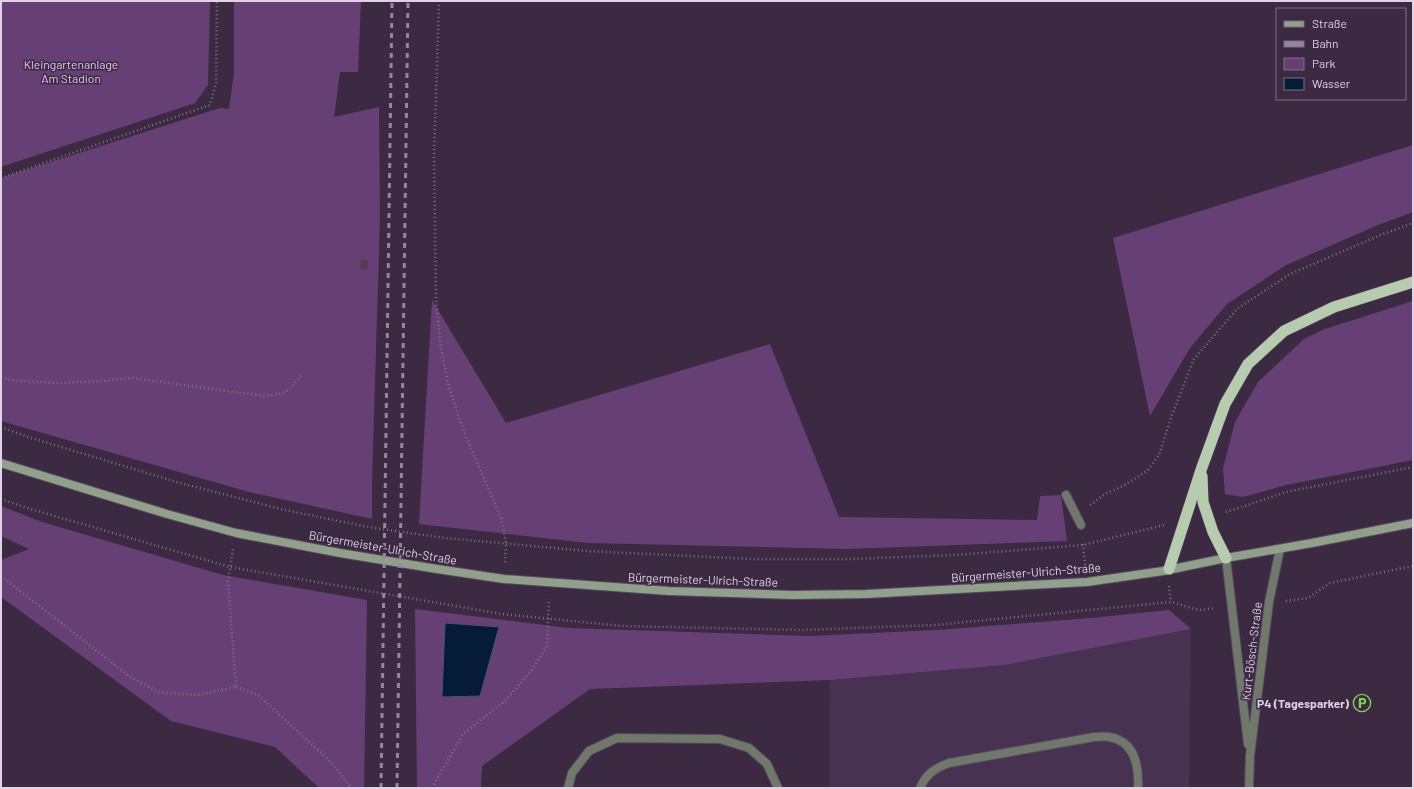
<svg xmlns="http://www.w3.org/2000/svg" width="1414" height="789" viewBox="0 0 1414 789" font-family="Barlow,sans-serif">
  <rect width="100%" height="100%" fill="#3c2a43"/>
  <!-- built -->
  <path fill="#483251" d="M 1191,629 L 1189,788 L 829,788 L 830,680 L 1005,665 Z"/>
  <!-- green -->
  <path fill="#664074" d="M 1,1 L 210,1 L 208,85 L 195,103 L 1,167 Z
    M 234,1 L 361,1 L 358,72 L 340,72 L 334,117 L 379,107 L 380,218 L 372,479 L 372,519 L 249,492 L 1,421 L 1,178 L 220,108 L 229,109 L 234,73 Z
    M 1413,145 L 1413,212 L 1378,225 L 1286,265 L 1227,304 L 1190,348 L 1150,416 L 1113,238 Z
    M 432,300 L 506,423 L 770,344 L 839,517 L 1037,520 L 1040,496 L 1061,495 L 1067,541 L 847,549 L 588,543 L 419,524 Z
    M 1413,301 L 1413,460 L 1286,485 L 1243,497 L 1225,494 L 1223,468 L 1235,422 L 1258,382 L 1304,339 L 1325,329 Z
    M 1,506 L 42,522 L 223,575 L 367,600 L 364,788 L 319,788 L 275,747 L 171,721 L 1,597 L 1,560 L 29,549 L 1,536 Z
    M 415,609 L 568,628 L 811,636 L 936,630 L 1091,618 L 1169,610 L 1191,629 L 1005,665 L 830,680 L 590,689 L 482,766 L 481,788 L 417,788 Z"/>
  <!-- water -->
  <path fill="#061b36" stroke="#47526a" d="M 445,623 L 499,627 L 480,696 L 442,697 Z"/>
  <!-- building -->
  <path fill="#573a4f" d="M 361,260 L 368,261 L 367,270 L 360,269 Z"/>
  <g fill="none" stroke-linecap="round" stroke-linejoin="round">
    <defs>
      <path id="service" d="M 1066,495 L 1081,525
        M 568,788 L 572,773 L 589,751 L 617,738 L 720,739 L 749,748 L 767,764 L 778,788
        M 920,788 C 926,774 935,768 949,763 L 1094,737 C 1099,737 1104,736 1109,737 C 1135,741 1139,766 1138,788"/>
      <path id="minor" d="M 1226,558 L 1248,744
        M 1249,788 L 1250,756 L 1269,602 L 1280,549"/>
      <path id="secondary" d="M 1,463 L 167,514 L 236,533 L 340,553 L 437,569 L 504,579 L 669,591 L 792,595 L 866,594 L 1087,582 L 1163,571 L 1226,558 L 1312,543 L 1413,523"/>
      <path id="trunk" d="M 1202,476 L 1203,502 L 1213,532 L 1226,558
        M 1169,569 L 1201,470 L 1225,404 L 1248,364 L 1284,331 L 1334,307 L 1413,282"/>
    </defs>
    <!-- service casing -->
    <use href="#service" stroke="#594860" stroke-width="10"/>
    <!-- minor casing -->
    <use href="#minor" stroke="#594860" stroke-width="10"/>
    <!-- secondary casing -->
    <use href="#secondary" stroke="#594860" stroke-width="10"/>
    <!-- trunk casing -->
    <use href="#trunk" stroke="#594860" stroke-width="12"/>
    <!-- path -->
    <path stroke="#807086" stroke-width="2.5" stroke-dasharray="1 3" stroke-linecap="butt" d="M 439,1 L 434,155 L 436,300 L 441,348 L 449,387 L 463,429 L 501,518 L 506,543 L 505,563
      M 1,178 L 210,105 L 216,83 L 217,1
      M 1,378 L 11,380 L 56,383 L 103,381 L 132,378 L 264,396 C 285,394 288,393 301,375
      M 1,427 L 28,437 L 180,483 L 285,510 L 368,527 L 445,538 L 587,551 L 751,559 L 848,559 L 956,555 L 1083,545 L 1164,525
      M 1,499 L 27,508 L 230,567 L 502,614 L 623,626 L 803,630 L 935,625 L 1171,602 L 1199,610 L 1215,608
      M 1090,505 L 1105,494 L 1123,486 L 1147,471 L 1159,455 L 1172,415 L 1194,359 L 1237,309 L 1290,274 L 1383,234 L 1413,223
      M 1226,512 L 1251,504 L 1286,492 L 1413,467
      M 1083,544 L 1085,565
      M 1,576 L 129,676 L 158,692 L 198,695 L 236,687 L 228,581 L 233,549
      M 1169,586 L 1171,602
      M 1286,601 L 1308,598 L 1330,583 L 1413,566
      M 236,687 L 258,695 L 332,763 L 351,788
      M 432,788 L 463,734 L 506,700 L 532,670 L 547,646 L 549,599"/>
    <!-- service -->
    <use href="#service" stroke="#6f786b" stroke-width="8"/>
    <!-- minor -->
    <use href="#minor" stroke="#6f786b" stroke-width="8"/>
    <!-- secondary -->
    <use href="#secondary" stroke="#91a08b" stroke-width="8"/>
    <!-- trunk -->
    <use href="#trunk" stroke="#b7ccae" stroke-width="11"/>
    <!-- rail -->
    <path stroke="#96889c" stroke-width="3" stroke-dasharray="5 5" stroke-linecap="butt" d="M 381,788 L 392,1
      M 397,788 L 408,1"/>
  </g>
  <!-- icons -->
  <defs>
    <symbol id="parking-ring" viewBox="-11 -11 22 22"><circle r="9.5" fill="#3c2a43" stroke="#7fd052" stroke-width="1.5"/><path d="M-3.5-5.5H1a3.5 3.5 0 0 1 0 7H-1V5.5H-3.5ZM-1-3.4V-.6H.8a1.4 1.4 0 0 0 0-2.8Z" fill="#7fd052"/></symbol>
  </defs>
  <g fill-rule="evenodd">
    <use href="#parking-ring" x="1352" y="693" width="20" height="20"/>
  </g>
  <g text-anchor="middle" dominant-baseline="central" stroke-width="3" stroke-linejoin="round" paint-order="stroke">
    <!-- park labels -->
    <g font-size="12" fill="#e8c7f6" stroke="#3c2a43">
      <text x="71" y="64">Kleingartenanlage<tspan x="71" dy="14">Am Stadion</tspan></text>
    </g>
    <!-- street labels -->
    <g font-size="12" fill="#dfd3e4" stroke="#3c2a43">
      <text transform="translate(383 547) rotate(10)">Bürgermeister-Ulrich-Straße</text>
      <text transform="translate(1026 572) rotate(-4)">Bürgermeister-Ulrich-Straße</text>
      <text transform="translate(703 579) rotate(2)">Bürgermeister-Ulrich-Straße</text>
      <text transform="translate(1251 651) rotate(-83)">Kurt-Bösch-Straße</text>
    </g>
    <!-- poi labels -->
    <g font-size="12" font-weight="bold" fill="#dfd3e4" stroke="#3c2a43" text-anchor="end">
      <text x="1349" y="703">P4 (Tagesparker)</text>
    </g>
  </g>
  <!-- border -->
  <rect width="1414" height="789" fill="none" stroke="#dfd3e4" stroke-width="4"/>
  <!-- legend -->
  <rect x="1276" y="8" width="130" height="92" fill="#3c2a43" stroke="#7d6e83"/>
  <rect x="1284" y="21" width="20" height="6" fill="#91a08b" stroke="#7d6e83"/>
  <text x="1312" y="28" font-size="12" fill="#dfd3e4">Straße</text>
  <rect x="1284" y="41" width="20" height="6" fill="#96889c" stroke="#7d6e83"/>
  <text x="1312" y="48" font-size="12" fill="#dfd3e4">Bahn</text>
  <rect x="1284" y="58" width="20" height="12" fill="#664074" stroke="#7d6e83"/>
  <text x="1312" y="68" font-size="12" fill="#dfd3e4">Park</text>
  <rect x="1284" y="78" width="20" height="12" fill="#061b36" stroke="#7d6e83"/>
  <text x="1312" y="88" font-size="12" fill="#dfd3e4">Wasser</text>
</svg>
